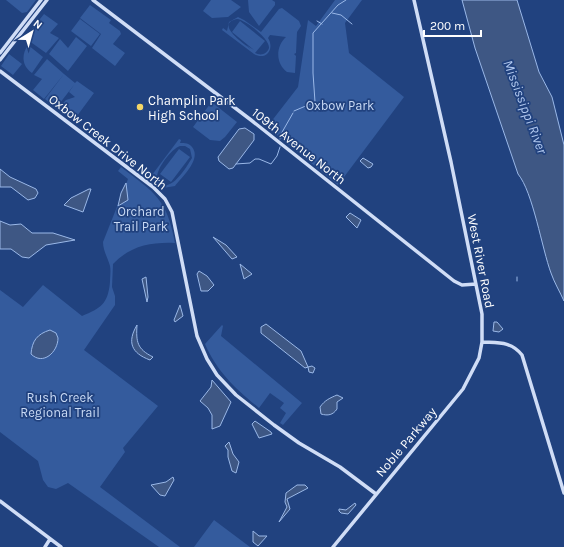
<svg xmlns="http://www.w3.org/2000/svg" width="564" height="547" viewBox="0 0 564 547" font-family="Karla,sans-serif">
  <rect width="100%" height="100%" fill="#21427f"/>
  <!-- green -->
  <path fill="#345b9d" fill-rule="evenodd" d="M 6,0 L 36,0 L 27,12 L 22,13 Z
    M 211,0 L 231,0 L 241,7 L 228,17 L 212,18 L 203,11 Z
    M 248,0 L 272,0 L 275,2 L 275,5 L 259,26 L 249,12 Z
    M 335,0 L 362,0 L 345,23 L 349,53 L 404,97 L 338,185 L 267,127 L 298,87 L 308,20 L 316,26 Z
    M 90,5 L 111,20 L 109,23 L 120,31 L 121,34 L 113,44 L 125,53 L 115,66 L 92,48 L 101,34 L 80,18 Z
    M 282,8 L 299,21 L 301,26 L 297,32 L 296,53 L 294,54 L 296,56 L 295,73 L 287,72 C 275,63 276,46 286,37 L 270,35 L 268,38 C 275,49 266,61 254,54 L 222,30 L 223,28 L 227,31 L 229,22 L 238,17 L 244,20 L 261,32 L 279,9 ZM 237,19 C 246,20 270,39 269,48 C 267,54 261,56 255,53 L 265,41 L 240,21 L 232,32 L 254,50 L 246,45 L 253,51 C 247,46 213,24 237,19 Z
    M 44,14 L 58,24 L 50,33 L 59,38 L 46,53 L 25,38 Z
    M 80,19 L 100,34 L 91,46 L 71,31 Z
    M 76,37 L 87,46 L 68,71 L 49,54 L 60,39 L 68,48 Z
    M 28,45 L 43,57 L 32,73 C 22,66 21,55 28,45 Z
    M 9,54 L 22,64 L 13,75 L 1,66 Z
    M 47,59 L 64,74 L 44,99 L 33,90 L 42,79 L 34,75 Z
    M 64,74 L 75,83 L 77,81 L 94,93 L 77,116 L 74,116 L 60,106 L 66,100 L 75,97 L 69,92 L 74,85 L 56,108 L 45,99 Z
    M 210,104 L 214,104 L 237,122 L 225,137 L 220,141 L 210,140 L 193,127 Z
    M 179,139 L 181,140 L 180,143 C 185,143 189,143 192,147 C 202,159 182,177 175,186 L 163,188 L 157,184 L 152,175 ZM 180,146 L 185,146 L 190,149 L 192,158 C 186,168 168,198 157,179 C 156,169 171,149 180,146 Z
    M 179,149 L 190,157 L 171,182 L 160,174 Z
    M 121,167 C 155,193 167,199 175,243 C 151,242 130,246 113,264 L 112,287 L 115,296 L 115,305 L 84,350 L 158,406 L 123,448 L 125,452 L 100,487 L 180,547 L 159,547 L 68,483 L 56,489 L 48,487 L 43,480 L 38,461 L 0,432 L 0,290 L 23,307 L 43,285 L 82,316 C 101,308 108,304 110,282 C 110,277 111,271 110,266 C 108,258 103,251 103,242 L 128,179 L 118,171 Z
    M 222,325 L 223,326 L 221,336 L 302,403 L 283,425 L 280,423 L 286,413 L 280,408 L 284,403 L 270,393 L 259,408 C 236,389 217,372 205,344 Z
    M 214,520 L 250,547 L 194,547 Z"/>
  <!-- water -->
  <path fill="#3e5784" stroke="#9ab8e8" d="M 462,0 L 517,0 L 539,72 L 552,97 L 564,145 L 564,301 C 560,292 554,282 551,273 C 542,249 533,192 518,174 L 475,48 Z
    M 245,128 L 254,134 L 254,140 L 233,168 L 229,169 L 219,161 L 218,157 L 239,129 Z
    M 363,158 L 373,164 L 371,167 L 368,168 L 360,161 Z
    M 0,169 L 10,177 L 36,189 L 38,193 L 35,198 L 28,200 L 11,187 L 0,187 Z
    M 126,183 L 128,200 L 118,206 L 121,193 Z
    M 89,189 L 91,189 L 83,212 L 64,205 L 71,198 Z
    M 350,213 L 361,220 L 357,228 L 346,217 Z
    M 0,221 L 10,225 L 21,224 L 32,233 L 53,233 L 75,240 L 46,245 L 29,258 L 22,257 L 11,249 L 0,249 Z
    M 213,237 L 226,245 L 237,257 L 232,259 Z
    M 240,264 L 252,274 L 244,279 Z
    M 199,271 L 207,276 L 214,285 L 208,291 L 201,291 L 197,274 Z
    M 146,277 L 148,297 L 147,302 L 142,279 Z
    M 180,305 L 183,316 L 175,322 L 174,320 Z
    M 494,322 L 497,322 L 503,329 L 499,332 L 493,331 Z
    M 266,324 L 301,351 L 308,367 L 312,366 L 315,368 L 313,373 L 309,372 L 308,367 L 305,368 L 261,333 L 261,327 Z
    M 137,325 C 136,342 137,349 153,357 L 150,360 C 131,353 127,342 137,325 Z
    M 50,330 L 56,333 L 58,338 C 58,352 43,366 31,354 C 32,341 37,334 50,330 Z
    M 212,380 L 231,402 L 220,426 L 212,429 L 212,415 L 208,408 L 200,401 L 211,387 Z
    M 337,395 L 343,398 L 337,402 L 337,409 C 333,415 328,416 321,414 L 320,407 C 325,400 330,398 337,395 Z
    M 255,421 L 271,432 L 272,434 L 259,438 L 252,424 Z
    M 229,442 L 233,454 L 239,462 L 236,473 L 232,471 L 228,457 L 228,450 L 225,446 Z
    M 173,477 L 174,480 L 165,496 L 160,495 L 151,485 L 166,482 Z
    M 297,485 L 305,485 L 308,488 L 287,499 L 290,509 L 279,522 L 287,507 L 285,502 L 286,493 Z
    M 355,503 L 356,505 L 348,514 L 341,513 L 339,511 L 339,509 L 346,510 Z
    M 253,531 L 259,536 L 267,536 L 258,546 L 253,542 Z"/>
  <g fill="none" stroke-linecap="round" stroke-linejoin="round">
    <!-- stream -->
    <path stroke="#9ab8e8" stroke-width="1" d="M 332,13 L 341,15 L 352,24
      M 317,21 L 322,24
      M 294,111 L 315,102 L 313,73 L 313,33 L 338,5 L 346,0
      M 280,139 L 281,134 L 293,113
      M 236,164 L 250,163 L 255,159 L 259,159 L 271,164 L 277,156 L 280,147
      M 517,281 L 517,277"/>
    <!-- secondary -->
    <path stroke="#d0ddf6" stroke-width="3.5" d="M 93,0 L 251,120 L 454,281 L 462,285 L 476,284
      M 0,53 L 41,0
      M 0,60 L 47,0
      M 0,71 L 153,187 L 165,199 L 172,212 L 197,336 L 207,359 L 217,375 L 236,395 L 274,425 L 299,443 L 340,467 L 376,494
      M 482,342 C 498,343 511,341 522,355 L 564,493
      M 0,501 L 61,547
      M 45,547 L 50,539
      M 333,547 L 463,389 L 479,358 L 482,342 L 482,314 L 451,162 L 414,0"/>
  </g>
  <!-- markers -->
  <circle fill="#f3d667" stroke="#21427f" stroke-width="1.5" cx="140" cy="107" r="4"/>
  <g text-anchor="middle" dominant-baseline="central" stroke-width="3.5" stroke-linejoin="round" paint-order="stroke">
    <!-- poi labels -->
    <g font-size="13" fill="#fff" stroke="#21427f" text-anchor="start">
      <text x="148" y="100">Champlin Park<tspan x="148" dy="15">High School</tspan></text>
    </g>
    <!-- park labels -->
    <g font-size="13" fill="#c9daf5" stroke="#21427f">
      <text x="340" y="105">Oxbow Park</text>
      <text x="141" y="211">Orchard<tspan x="141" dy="15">Trail Park</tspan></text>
      <text x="60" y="397">Rush Creek<tspan x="60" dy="15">Regional Trail</tspan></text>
    </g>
    <!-- street labels -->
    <g font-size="13" fill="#fff" stroke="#21427f">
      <text transform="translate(108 142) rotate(38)">Oxbow Creek Drive North</text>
      <text transform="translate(299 146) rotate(38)">109th Avenue North</text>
      <text transform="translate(481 261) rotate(79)">West River Road</text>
      <text transform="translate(406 442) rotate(-50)">Noble Parkway</text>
    </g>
    <!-- water labels -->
    <g font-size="14" font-style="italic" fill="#b1c8ef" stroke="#21427f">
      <text transform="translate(525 107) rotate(69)">Mississippi River</text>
    </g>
  </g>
  <!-- north arrow -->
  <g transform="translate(32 32) rotate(37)" stroke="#21427f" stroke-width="3" paint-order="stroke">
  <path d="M0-3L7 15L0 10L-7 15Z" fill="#ffffff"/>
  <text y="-6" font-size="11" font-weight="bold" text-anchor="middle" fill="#ffffff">N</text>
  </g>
  <!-- scale -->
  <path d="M424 30v6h57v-6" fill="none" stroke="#ffffff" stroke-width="2"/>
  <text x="430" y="30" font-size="12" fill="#ffffff" stroke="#21427f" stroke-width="3" paint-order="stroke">200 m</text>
</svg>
